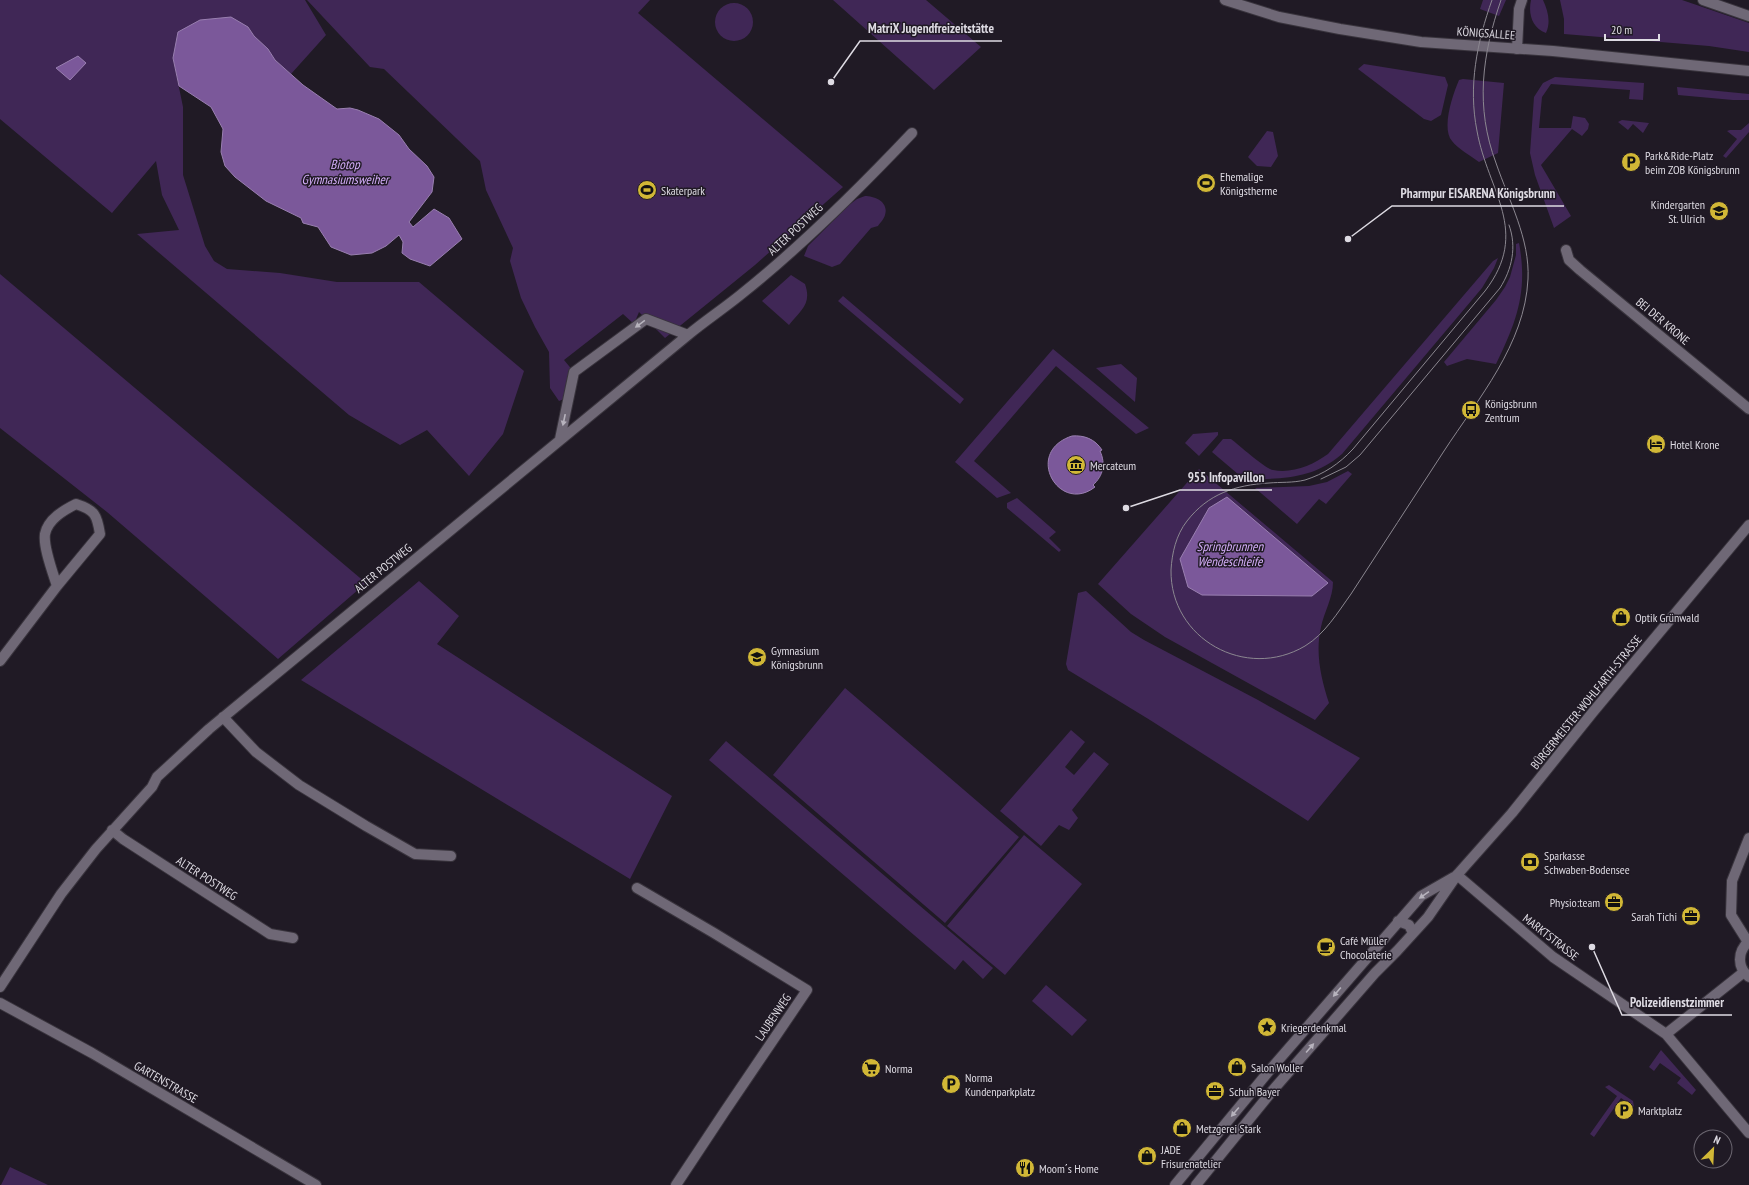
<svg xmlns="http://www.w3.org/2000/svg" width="1749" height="1185" viewBox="0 0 1749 1185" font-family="'PT Sans Narrow',sans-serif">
  <rect width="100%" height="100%" fill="#201a25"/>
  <!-- green -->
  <path fill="#402756" d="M 0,0 L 305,0 L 326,35 L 291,74 L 275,60 L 268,49 L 254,36 L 248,27 L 173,58 L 183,107 L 183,175 L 205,246 L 214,261 L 227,269 L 280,273 L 337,282 L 419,282 L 524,371 L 503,434 L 469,476 L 427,430 L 400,445 L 349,415 L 137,234 L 179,230 L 162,195 L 156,161 L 112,213 L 0,119 Z
    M 307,0 L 650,0 L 638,13 L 843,187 L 755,265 L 665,338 L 639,312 L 634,324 L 623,314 L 564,360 L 574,372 L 569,397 L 559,401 L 550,388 L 549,352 L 535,327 L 521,298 L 510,261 L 513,248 L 486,190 L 480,161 L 384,69 L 370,67 Z
    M 833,0 L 926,0 L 981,47 L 934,90 Z
    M 1483,0 L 1506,0 L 1499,16 L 1480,9 Z
    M 1531,0 L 1543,0 C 1548,11 1551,22 1546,33 C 1532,28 1528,14 1531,0 Z
    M 1560,0 L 1682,0 L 1749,23 L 1749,52 L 1709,46 L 1564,34 L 1564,19 Z
    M715 22a19 19 0 1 1 38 0a19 19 0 1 1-38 0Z
    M 1364,64 L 1445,77 L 1448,85 L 1441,115 L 1431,121 L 1424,119 L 1358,69 Z
    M 1555,77 L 1644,83 L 1643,100 L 1629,99 L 1630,90 L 1551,84 L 1542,97 L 1539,128 L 1571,128 L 1573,116 L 1585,118 L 1589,124 L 1588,129 L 1582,136 L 1572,129 L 1541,165 L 1571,216 L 1554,228 L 1535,175 L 1530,153 L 1534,97 L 1543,83 Z
    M 1463,79 L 1504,83 L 1498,153 L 1479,162 C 1471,156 1458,149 1452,141 C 1441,128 1453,94 1459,80 Z
    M 1677,87 L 1749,94 L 1749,100 L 1733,100 L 1678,95 Z
    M 1622,120 L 1649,123 L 1643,133 L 1633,124 L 1628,130 L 1618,122 Z
    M 1749,123 L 1749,132 L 1726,158 L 1723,156 L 1737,139 L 1727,131 L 1730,130 L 1741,130 Z
    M 1267,131 L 1273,132 L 1278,156 L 1271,167 L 1257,166 L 1248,157 Z
    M 865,196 C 875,196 889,202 885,215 C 884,219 880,223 878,226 L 871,228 L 840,264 L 832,267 L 804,256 L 808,246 L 849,205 L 857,199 Z
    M 1519,243 C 1528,291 1517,321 1496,364 L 1467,359 L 1447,366 L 1444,362 L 1496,300 L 1505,287 L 1510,277 L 1516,255 L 1516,244 Z
    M 1498,258 L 1494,268 L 1482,288 L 1342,454 C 1312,480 1282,478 1245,480 L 1212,452 L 1223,439 L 1231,439 C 1239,445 1264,468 1273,470 C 1292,474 1313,465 1328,454 L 1493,261 Z
    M 0,274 L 366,583 L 278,659 L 107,512 L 0,428 Z
    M 791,275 L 805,284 C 812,304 801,310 789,325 L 762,301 Z
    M 843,296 L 964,399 L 960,404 L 838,301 Z
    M 1053,349 L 1149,428 L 1136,434 L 1056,366 L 974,461 L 1011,493 L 997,498 L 955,462 Z
    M 1121,364 L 1137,378 L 1135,402 L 1096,368 Z
    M 1218,432 L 1218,435 L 1199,456 L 1185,443 L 1193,434 Z
    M 1199,469 L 1333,582 C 1333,598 1324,612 1321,627 C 1315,653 1321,678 1329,703 L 1315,720 L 1165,637 L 1131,614 L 1098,584 Z
    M 1348,471 L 1352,474 L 1326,504 L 1319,499 L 1297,524 L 1255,488 L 1309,486 L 1327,482 Z
    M 1017,498 L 1056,532 L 1049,538 L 1061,550 L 1059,552 L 1007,508 L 1007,503 Z
    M 419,581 L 459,616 L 437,644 L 672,796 L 630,879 L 301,680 Z
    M 1086,591 L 1131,632 L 1144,640 L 1258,700 L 1360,758 L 1308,821 L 1150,720 L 1068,670 L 1066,664 L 1078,593 Z
    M 845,688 L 1019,837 L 945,923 L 773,775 Z
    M 1071,730 L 1085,742 L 1065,767 L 1074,775 L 1094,752 L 1109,764 L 1072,810 L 1078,818 L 1069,830 L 1059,825 L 1041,846 L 1000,811 Z
    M 726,741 L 993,968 L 983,979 L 963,960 L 955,970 L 709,760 Z
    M 1024,835 L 1082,884 L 1005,975 L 947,926 Z
    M 1046,985 L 1087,1020 L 1072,1036 L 1032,1001 Z
    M 1661,1050 L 1696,1090 L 1692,1095 L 1677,1083 L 1681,1078 L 1660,1063 L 1654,1071 L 1649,1067 Z
    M 1609,1085 L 1633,1101 L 1634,1107 L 1621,1098 L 1594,1137 L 1590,1134 L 1617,1096 L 1605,1087 Z
    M 10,1167 L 48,1185 L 1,1185 Z"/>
  <!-- water -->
  <path fill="#7b589a" stroke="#997fb0" d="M 231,17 L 248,27 L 254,36 L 268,49 L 275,60 L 303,85 L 337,109 L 350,108 L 358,110 L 379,119 L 399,135 L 409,149 L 427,166 L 434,177 L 432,192 L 409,222 L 413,227 L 434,209 L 449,218 L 462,239 L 430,266 L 410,259 L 402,253 L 403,242 L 399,235 L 386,246 L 372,253 L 351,255 L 331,247 L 318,227 L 303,223 L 301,218 L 266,201 L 235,177 L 225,166 L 221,152 L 223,129 L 211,107 L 179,86 L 173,58 L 178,32 L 200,20 Z
    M 78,56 L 86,63 L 70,80 L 56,68 Z
    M 1072,436 C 1084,435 1095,439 1102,450 L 1100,451 C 1106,464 1103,476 1093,485 L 1095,487 C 1059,515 1023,452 1072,436 Z
    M 1227,497 L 1328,583 L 1312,596 L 1202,595 L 1188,587 L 1180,559 L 1209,508 Z"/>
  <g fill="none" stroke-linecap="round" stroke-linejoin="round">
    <defs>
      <path id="minor" d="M 1703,0 L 1749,16
        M 1517,49 L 1519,9 L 1522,0
        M 1566,250 L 1569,260 L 1580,270 L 1749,409
        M 560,439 L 574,372 L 646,319 L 688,335
        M 0,661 L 57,586 L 100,534 C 97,515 95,510 76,504 C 64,510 48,519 45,534 C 43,547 53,573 57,586
        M 223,717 L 256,752 L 299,785 L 366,826 L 415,854 L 451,856
        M 112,830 L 123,839 L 270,934 L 293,938
        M 1457,875 L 1553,957 L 1666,1034 L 1749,1133
        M 637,888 L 714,933 L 807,990 L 725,1111 L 676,1185
        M 1749,941 C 1737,952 1737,967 1749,977
        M 1748,942 L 1731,915 L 1732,881 L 1749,838
        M 0,987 L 61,894 L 96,849 L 152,787 L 157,777 L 209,729 L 688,335 C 706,320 726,307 744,292 C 804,244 859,189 912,133
        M 1666,1034 L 1744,972"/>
      <path id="tertiary" d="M 1225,0 L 1279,17 L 1340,29 L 1421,42 L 1553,51 L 1749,71
        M 1398,921 L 1409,925 L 1413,933
        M 0,1003 L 92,1053 L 316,1185
        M 1175,1185 L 1269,1071 L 1421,896 L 1454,877
        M 1196,1185 L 1273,1090 L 1375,973 L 1397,951 L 1428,917 L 1457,875 L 1512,813 L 1593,712 L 1749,525"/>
    </defs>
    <!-- minor casing -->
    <use href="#minor" stroke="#39343d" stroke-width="12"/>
    <!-- tertiary casing -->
    <use href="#tertiary" stroke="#39343d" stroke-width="12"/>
    <!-- minor -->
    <use href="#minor" stroke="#6f6876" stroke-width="10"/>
    <!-- tertiary -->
    <use href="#tertiary" stroke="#6f6876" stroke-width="10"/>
    <!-- tram -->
    <path stroke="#8b8790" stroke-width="1" d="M 1492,0 C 1477,42 1468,86 1477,131 C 1488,192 1531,231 1485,291 L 1353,449 C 1339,464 1324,474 1305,480 C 1293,483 1280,482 1269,483 C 1235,485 1208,494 1187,521 C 1176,535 1172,553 1171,570 C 1170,639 1246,681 1305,646 C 1325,634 1338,612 1351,594 C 1382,546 1413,499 1444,451 C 1478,399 1525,344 1528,279 C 1530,239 1509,201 1496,163 C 1475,107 1482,55 1501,0
      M 1321,479 L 1346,467 L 1360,455 L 1500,288 C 1512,269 1517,247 1509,225"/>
  </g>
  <!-- one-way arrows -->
  <defs><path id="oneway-solid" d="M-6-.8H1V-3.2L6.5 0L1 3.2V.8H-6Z"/></defs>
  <g fill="#b7b3bd">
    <use href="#oneway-solid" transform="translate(640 324) rotate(144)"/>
    <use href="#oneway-solid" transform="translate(564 420) rotate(102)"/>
    <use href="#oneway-solid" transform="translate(1424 895) rotate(145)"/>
    <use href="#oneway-solid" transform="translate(1337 992) rotate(130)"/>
    <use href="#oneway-solid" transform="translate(1310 1048) rotate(-49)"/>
    <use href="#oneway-solid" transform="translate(1235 1112) rotate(130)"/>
  </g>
  <!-- icons -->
  <defs>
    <symbol id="parking-disc" viewBox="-11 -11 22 22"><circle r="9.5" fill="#d1b736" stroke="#201a25"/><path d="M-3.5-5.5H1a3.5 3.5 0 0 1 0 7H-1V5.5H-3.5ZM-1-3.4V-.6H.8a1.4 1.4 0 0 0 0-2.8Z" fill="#111"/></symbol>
    <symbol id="stadium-disc" viewBox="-11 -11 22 22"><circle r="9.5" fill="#d1b736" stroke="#201a25"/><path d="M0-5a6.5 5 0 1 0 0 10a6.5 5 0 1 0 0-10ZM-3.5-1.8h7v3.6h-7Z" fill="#111"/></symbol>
    <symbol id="school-disc" viewBox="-11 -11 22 22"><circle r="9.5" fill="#d1b736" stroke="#201a25"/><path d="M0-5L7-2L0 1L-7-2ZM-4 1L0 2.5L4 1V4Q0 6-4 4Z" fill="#111"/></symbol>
    <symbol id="bus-disc" viewBox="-11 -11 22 22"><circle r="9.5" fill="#d1b736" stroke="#201a25"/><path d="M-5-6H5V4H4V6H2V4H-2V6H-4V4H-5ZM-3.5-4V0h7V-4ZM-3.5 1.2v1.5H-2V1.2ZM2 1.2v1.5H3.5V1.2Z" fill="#111"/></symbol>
    <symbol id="hotel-disc" viewBox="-11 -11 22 22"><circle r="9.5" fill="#d1b736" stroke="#201a25"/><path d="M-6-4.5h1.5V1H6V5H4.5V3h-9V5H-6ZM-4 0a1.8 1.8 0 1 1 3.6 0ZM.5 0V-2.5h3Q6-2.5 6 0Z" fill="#111"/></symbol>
    <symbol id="museum-disc" viewBox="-11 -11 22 22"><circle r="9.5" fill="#d1b736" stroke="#201a25"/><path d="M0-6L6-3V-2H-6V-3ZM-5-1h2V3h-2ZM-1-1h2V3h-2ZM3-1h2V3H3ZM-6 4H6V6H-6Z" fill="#111"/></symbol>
    <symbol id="shop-disc" viewBox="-11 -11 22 22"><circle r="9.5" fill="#d1b736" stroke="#201a25"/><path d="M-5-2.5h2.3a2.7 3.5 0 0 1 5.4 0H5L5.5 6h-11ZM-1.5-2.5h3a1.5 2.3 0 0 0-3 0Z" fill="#111"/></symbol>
    <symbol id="bank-disc" viewBox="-11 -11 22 22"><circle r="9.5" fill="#d1b736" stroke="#201a25"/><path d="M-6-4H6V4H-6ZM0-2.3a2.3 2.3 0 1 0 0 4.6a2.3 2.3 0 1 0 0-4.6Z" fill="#111"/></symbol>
    <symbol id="office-disc" viewBox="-11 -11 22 22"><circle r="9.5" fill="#d1b736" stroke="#201a25"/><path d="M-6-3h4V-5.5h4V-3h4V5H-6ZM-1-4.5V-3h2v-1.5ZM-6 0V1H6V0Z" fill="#111"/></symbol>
    <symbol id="cafe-disc" viewBox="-11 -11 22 22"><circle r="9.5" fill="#d1b736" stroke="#201a25"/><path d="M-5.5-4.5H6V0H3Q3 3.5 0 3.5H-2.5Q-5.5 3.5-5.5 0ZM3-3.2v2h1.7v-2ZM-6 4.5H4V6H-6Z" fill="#111"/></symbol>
    <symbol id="sight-disc" viewBox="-11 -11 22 22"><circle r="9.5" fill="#d1b736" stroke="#201a25"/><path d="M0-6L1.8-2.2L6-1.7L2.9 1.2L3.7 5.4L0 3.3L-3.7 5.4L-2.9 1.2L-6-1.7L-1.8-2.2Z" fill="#111"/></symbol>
    <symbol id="supermarket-disc" viewBox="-11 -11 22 22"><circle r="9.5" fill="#d1b736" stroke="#201a25"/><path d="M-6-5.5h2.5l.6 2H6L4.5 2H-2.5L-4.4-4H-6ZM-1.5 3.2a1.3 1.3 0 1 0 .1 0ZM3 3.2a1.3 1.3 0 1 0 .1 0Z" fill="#111"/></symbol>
    <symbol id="restaurant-disc" viewBox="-11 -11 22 22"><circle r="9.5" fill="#d1b736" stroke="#201a25"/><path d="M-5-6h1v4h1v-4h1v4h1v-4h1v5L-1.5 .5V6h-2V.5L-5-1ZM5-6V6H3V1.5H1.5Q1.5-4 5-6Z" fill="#111"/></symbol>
  </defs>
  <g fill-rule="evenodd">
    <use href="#parking-disc" x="1620" y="151" width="22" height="22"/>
    <use href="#stadium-disc" x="1195" y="172" width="22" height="22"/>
    <use href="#stadium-disc" x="636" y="179" width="22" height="22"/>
    <use href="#school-disc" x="1708" y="200" width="22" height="22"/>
    <use href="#bus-disc" x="1460" y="399" width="22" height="22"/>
    <use href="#hotel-disc" x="1645" y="433" width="22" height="22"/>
    <use href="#museum-disc" x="1065" y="454" width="22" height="22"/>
    <use href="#shop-disc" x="1610" y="606" width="22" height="22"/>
    <use href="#school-disc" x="746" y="646" width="22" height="22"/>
    <use href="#bank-disc" x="1519" y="851" width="22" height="22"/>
    <use href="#office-disc" x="1603" y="891" width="22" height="22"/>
    <use href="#office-disc" x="1680" y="905" width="22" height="22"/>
    <use href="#cafe-disc" x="1315" y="936" width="22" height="22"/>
    <use href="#sight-disc" x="1256" y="1016" width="22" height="22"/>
    <use href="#shop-disc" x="1226" y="1056" width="22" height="22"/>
    <use href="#supermarket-disc" x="860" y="1057" width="22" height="22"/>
    <use href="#parking-disc" x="940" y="1073" width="22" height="22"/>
    <use href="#office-disc" x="1204" y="1080" width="22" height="22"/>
    <use href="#parking-disc" x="1613" y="1099" width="22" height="22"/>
    <use href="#shop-disc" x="1171" y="1117" width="22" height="22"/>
    <use href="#shop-disc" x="1136" y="1145" width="22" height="22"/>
    <use href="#restaurant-disc" x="1014" y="1157" width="22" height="22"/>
  </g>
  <g text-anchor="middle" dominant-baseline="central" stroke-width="3" stroke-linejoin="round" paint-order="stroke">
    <!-- street labels -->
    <g font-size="12" fill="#dedbe3" stroke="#201a25">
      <text transform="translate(1486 33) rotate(4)">KÖNIGSALLEE</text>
      <text transform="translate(795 229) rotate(-43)">ALTER POSTWEG</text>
      <text transform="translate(1663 321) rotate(40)">BEI DER KRONE</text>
      <text transform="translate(383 568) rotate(-39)">ALTER POSTWEG</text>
      <text transform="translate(1586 702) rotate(-51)">BÜRGERMEISTER-WOHLFARTH-STRASSE</text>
      <text transform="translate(207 878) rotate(33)">ALTER POSTWEG</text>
      <text transform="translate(1551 937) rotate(38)">MARKTSTRASSE</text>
      <text transform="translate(773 1017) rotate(-56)">LAUBENWEG</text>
      <text transform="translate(166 1082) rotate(30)">GARTENSTRASSE</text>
    </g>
    <!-- poi labels -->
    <g font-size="12" fill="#dedbe3" stroke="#201a25" text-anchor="start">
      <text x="1645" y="155">Park&amp;Ride-Platz<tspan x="1645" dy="14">beim ZOB Königsbrunn</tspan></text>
      <text x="1220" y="176">Ehemalige<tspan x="1220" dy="14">Königstherme</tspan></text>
      <text x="661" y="190">Skaterpark</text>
      <text x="1705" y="204" text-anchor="end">Kindergarten<tspan x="1705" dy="14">St. Ulrich</tspan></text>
      <text x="1485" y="403">Königsbrunn<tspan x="1485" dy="14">Zentrum</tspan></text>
      <text x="1670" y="444">Hotel Krone</text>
      <text x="1090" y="465">Mercateum</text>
      <text x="1635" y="617">Optik Grünwald</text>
      <text x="771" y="650">Gymnasium<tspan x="771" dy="14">Königsbrunn</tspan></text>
      <text x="1544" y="855">Sparkasse<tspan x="1544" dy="14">Schwaben-Bodensee</tspan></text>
      <text x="1600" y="902" text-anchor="end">Physio:team</text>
      <text x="1677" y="916" text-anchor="end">Sarah Tichi</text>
      <text x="1340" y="940">Café Müller<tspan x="1340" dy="14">Chocolaterie</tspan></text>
      <text x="1281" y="1027">Kriegerdenkmal</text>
      <text x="1251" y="1067">Salon Woller</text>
      <text x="885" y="1068">Norma</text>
      <text x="965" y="1077">Norma<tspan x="965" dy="14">Kundenparkplatz</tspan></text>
      <text x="1229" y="1091">Schuh Bayer</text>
      <text x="1638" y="1110">Marktplatz</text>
      <text x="1196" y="1128">Metzgerei Stark</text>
      <text x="1161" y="1149">JADE<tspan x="1161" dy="14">Frisurenatelier</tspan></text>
      <text x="1039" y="1168">Moom´s Home</text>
    </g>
    <!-- water labels -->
    <g font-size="13" font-style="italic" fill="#d4aef9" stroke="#201a25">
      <text x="345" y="164">Biotop<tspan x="345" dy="15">Gymnasiumsweiher</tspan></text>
      <text x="1230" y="546">Springbrunnen<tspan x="1230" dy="15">Wendeschleife</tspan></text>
    </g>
  </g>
  <!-- callouts -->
  <path fill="none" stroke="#dedbe3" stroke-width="1.5" d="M831 82L860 41H1002M1348 239L1392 206H1564M1126 508L1180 490H1272M1592 947L1622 1015H1732"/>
  <g fill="#dedbe3" stroke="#201a25" stroke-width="1.5">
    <circle cx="831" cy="82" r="4"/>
    <circle cx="1348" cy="239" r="4"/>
    <circle cx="1126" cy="508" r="4"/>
    <circle cx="1592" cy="947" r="4"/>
  </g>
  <g font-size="13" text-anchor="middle" font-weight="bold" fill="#dedbe3" stroke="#201a25" stroke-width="3" stroke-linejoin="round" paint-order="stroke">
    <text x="931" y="33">MatriX Jugendfreizeitstätte</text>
    <text x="1478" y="198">Pharmpur EISARENA Königsbrunn</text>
    <text x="1226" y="482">955 Infopavillon</text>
    <text x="1677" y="1007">Polizeidienstzimmer</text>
  </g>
  <!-- north arrow -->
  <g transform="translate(1713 1149) rotate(24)"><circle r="19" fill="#201a25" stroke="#6c6771"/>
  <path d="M0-3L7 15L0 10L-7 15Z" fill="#d1b736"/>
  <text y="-6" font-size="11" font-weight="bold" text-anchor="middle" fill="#dedbe3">N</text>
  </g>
  <!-- scale -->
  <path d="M1605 34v6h54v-6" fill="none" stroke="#dedbe3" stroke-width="2"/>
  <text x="1611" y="34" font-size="12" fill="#dedbe3" stroke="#201a25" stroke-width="3" paint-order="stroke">20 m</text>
</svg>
